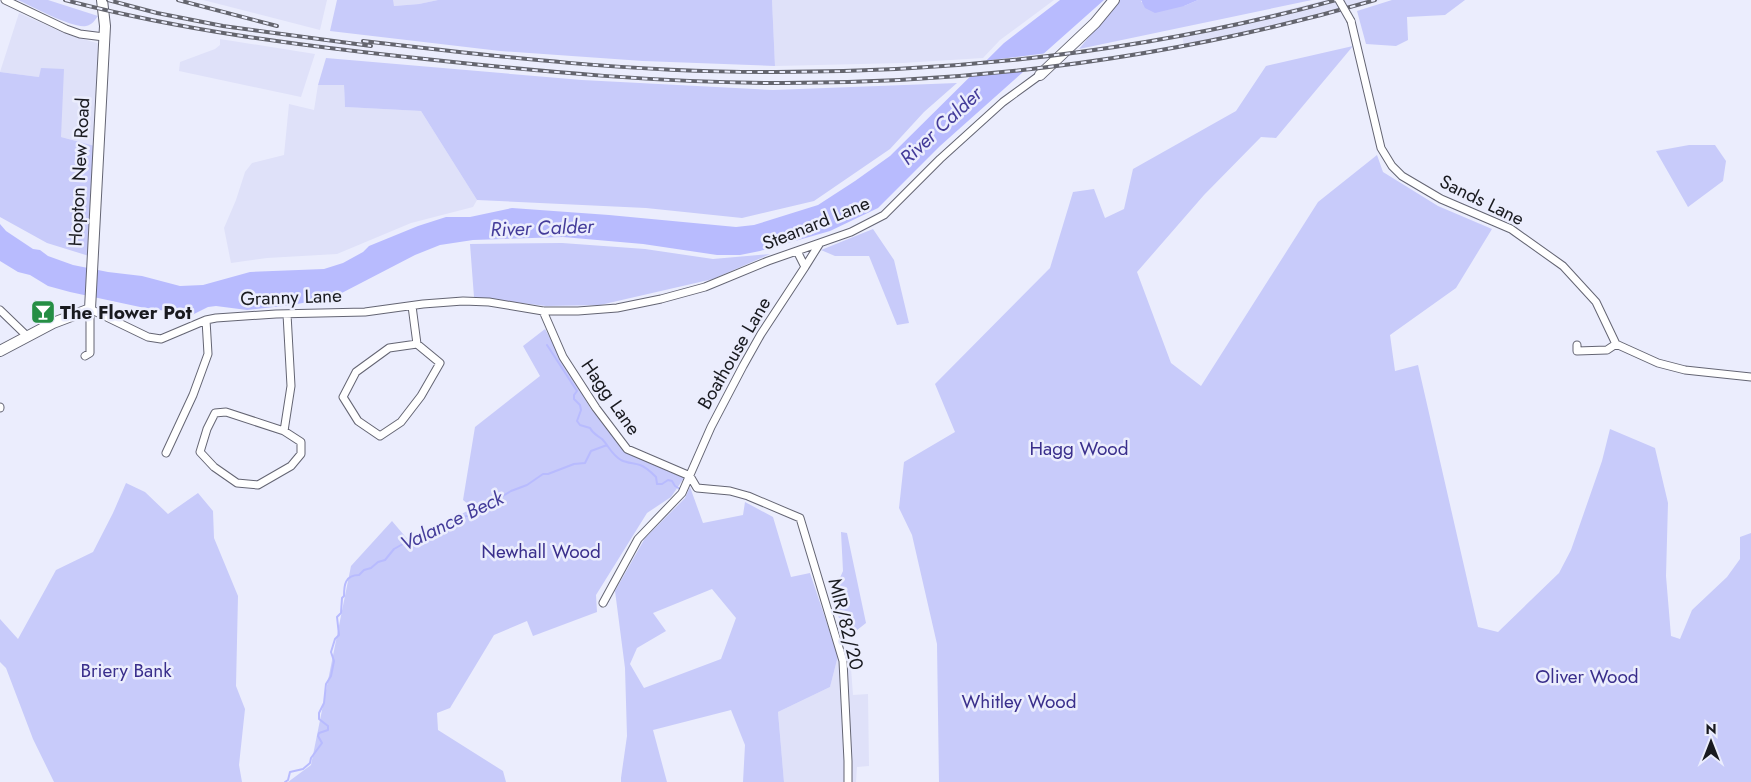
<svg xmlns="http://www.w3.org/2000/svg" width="1751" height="782" viewBox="0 0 1751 782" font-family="Jost,sans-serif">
  <rect width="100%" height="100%" fill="#ebedfd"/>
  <!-- built -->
  <path fill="#dfe1f9" d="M 203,0 L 327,0 L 320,30 Z
    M 393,0 L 438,0 L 419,4 L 393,6 Z
    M 772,0 L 1054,0 L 1000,40 L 983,58 L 903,63 L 775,66 Z
    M 1325,0 L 1380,0 L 1342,12 L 1297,23 L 1184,47 L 1182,33 L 1232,24 Z
    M 19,13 L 66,34 L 100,44 L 95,146 L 61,137 L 39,77 L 0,72 Z
    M 220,39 L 315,54 L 301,97 L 179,71 L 180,62 L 215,49 L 220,45 Z
    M 318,85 L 344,85 L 345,107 L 421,111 L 477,200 L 473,207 L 411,223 L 337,254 L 267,258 L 231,263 L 224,228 L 236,200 L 245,172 L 252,163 L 284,155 L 289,104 L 314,110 Z
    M 850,655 L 853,695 L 868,694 L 869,766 L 857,767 L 856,782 L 784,782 L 778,712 L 830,687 L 838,656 Z"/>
  <!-- green -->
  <path fill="#c8cbfa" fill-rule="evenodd" d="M 18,0 L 48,0 L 98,16 C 95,20 92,25 86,26 C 74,29 31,6 18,0 Z
    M 337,0 L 393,0 L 394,6 L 419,4 L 438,0 L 772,0 L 775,66 L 643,61 L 500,51 L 330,31 Z
    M 1119,0 L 1141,0 L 1141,2 L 1184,6 L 1198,0 L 1312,0 L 1079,49 Z
    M 1392,0 L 1465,0 L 1445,15 L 1407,17 L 1408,40 L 1396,46 L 1366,44 L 1357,11 Z
    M 1353,46 L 1276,138 L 1261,137 L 1204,195 L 1137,272 L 1171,363 L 1201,386 L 1318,202 L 1377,155 L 1383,172 L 1438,206 L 1492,229 L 1456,288 L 1390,335 L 1395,371 L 1418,365 L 1478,627 L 1498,632 L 1559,573 L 1571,550 L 1602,461 L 1610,429 L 1655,448 L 1668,503 L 1666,576 L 1671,636 L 1680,639 L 1692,610 L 1727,577 L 1740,559 L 1740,537 L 1751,533 L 1751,782 L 939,782 L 937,644 L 912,535 L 899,508 L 904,462 L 955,432 L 935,384 L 1050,268 L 1073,192 L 1094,189 L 1105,218 L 1124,209 L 1133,169 L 1236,111 L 1266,66 Z
    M 326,58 L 582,80 L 773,90 L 957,83 L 924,112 L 890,149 L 814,201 L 742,218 L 646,208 L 477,200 L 421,111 L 345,107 L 344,85 L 318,85 Z
    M 41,68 L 64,69 L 61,137 L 95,146 L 89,256 L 47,243 L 0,217 L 0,72 L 39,77 Z
    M 1689,145 L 1715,145 L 1726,161 L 1723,181 L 1688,207 L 1656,151 Z
    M 873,229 L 894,260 L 909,323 L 897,325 L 869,256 L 835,256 L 821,250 Z
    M 562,243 L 645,249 L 713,259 L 770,254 L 713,279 L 600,305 L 546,306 L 474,297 L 470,244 Z
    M 545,329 L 591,409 L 626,453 L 684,478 L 671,497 L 647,513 L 596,595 L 597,612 L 533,636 L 527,621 L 494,635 L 450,708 L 437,713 L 438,730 L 503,771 L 506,782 L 288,782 L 311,765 L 351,566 L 392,521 L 409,541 L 473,508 L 463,500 L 475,427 L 540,376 L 523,346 Z
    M 126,483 L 145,492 L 168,514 L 198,493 L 213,511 L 214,538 L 238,596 L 236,686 L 245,709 L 239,765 L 242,782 L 54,782 L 33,739 L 6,668 L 0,662 L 0,619 L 18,639 L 56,570 L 93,552 L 113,513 Z
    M 690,487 L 703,523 L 743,515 L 745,502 L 773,517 L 791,577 L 810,573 L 838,656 L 830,687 L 778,712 L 784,782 L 743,782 L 745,745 L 731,710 L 653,730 L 667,782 L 621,782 L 621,778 L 627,736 L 625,668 L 615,591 L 645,538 L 685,498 ZM 712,589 L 736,618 L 721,659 L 644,688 L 630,664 L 637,648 L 666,631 L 653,613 Z
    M 841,532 L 847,533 L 866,623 L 847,638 L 831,598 L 843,571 Z"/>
  <!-- water -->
  <path fill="#b8bbfe" d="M 1060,0 L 1104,0 L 940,146 L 878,208 L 830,231 L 760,251 L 740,255 L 717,255 L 643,244 L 563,237 L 473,240 L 440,245 L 415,255 L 334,297 L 292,305 L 247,310 L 216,306 L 208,307 L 192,315 L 140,307 L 70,292 L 48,286 L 30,275 L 18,272 L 0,261 L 0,224 L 6,231 L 33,249 L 40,250 L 48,256 L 73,265 L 108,272 L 142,276 L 180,286 L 203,285 L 250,272 L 324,269 L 343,263 L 363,252 L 369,246 L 418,226 L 446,217 L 470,217 L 512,208 L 609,215 L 736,227 L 754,225 L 818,205 L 855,181 L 890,156 L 1004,43 Z
    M 1141,0 L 1198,0 L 1184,6 L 1155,13 L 1145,8 Z"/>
  <!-- pier -->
  <path fill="#ebedfd" d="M 1048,53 L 1026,71 L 967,77 L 983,61 Z"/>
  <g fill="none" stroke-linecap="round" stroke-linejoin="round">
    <!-- stream -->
    <path stroke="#b8bbfe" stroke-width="2" d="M 547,345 L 577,391 L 574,395 L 574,399 L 580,405 L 581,410 L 577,421 L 580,425 L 590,428 C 593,434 597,435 602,439 C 609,446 611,454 621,460 C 627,463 633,463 640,465 C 646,467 652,473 656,477 L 657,484 L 662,484 L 668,480 L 672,481 L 675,486 L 680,489
      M 285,782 L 288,780 L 290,772 L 303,769 L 310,763 L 311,758 L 322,743 L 318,736 L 319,733 L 328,730 L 328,726 L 319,719 L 319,713 L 324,703 L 326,684 L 331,676 L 334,661 L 331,652 L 335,639 L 339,635 L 337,617 L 341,613 L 342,598 L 344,596 C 344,585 345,575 359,575 L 364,570 L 371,568 L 378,562 L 385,560 L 394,549 L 419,535 L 430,535 L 435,528 L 454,524 L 466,516 L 470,516 L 511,491 L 527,485 L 543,474 L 548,474 L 574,464 L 585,463 L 591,451 L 607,445"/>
    <defs>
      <path id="street" d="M 5,0 L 66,29 L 80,34 L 104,37
        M 1351,21 L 1381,148 L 1392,166 L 1402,176 L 1441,199 L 1511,229 L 1563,266 L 1596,302 L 1616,344 L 1658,363 L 1685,370 L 1751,377
        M 805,267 L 820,243
        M 412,306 L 417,344 L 389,348 L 356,372 L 343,397 L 358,421 L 380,436 L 401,422 L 421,396 L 440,363 L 417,344
        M 0,310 L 28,337
        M 543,311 L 563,357 L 596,408 L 627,449 L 690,476 L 697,488 L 730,491 L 748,496 L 800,518 L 843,661 L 848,761 L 848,782
        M 1577,345 L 1577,351 L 1607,350 L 1616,344
        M 85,356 L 90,353 L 90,309 L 148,337 L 161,339 L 206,320 L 216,318 L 276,314 L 365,312 L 423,304 L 463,301 L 489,302 L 543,311 L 578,311 L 617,308 L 661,299 L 705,287 L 768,261 L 851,232 L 884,215 L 940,159 L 1003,102 L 1040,75
        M 0,407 L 0,408
        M 226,412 L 284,431 L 301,442 L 301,454 L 291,466 L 258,485 L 237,483 L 214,467 L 200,452 L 207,429 L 215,413 Z
        M 284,431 L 291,386 L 287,314
        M 166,453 L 193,395 L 208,354 L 206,320
        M 603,603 L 638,539 L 682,493 L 711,427 L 743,366 L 761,334 L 805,267 L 797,251"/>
      <path id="secondary" d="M 1040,75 L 1095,23 L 1114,0
        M 0,351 L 53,323 L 90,309 L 105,26 L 102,0"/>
    </defs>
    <!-- street casing -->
    <use href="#street" stroke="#646573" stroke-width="9"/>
    <!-- secondary casing -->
    <use href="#secondary" stroke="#646573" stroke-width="12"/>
    <!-- street -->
    <use href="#street" stroke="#fff" stroke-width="7"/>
    <!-- secondary -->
    <use href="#secondary" stroke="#fff" stroke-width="10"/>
    <defs>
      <path id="rail" d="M 65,0 C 183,31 304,46 425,59 C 544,72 664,83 784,83 C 983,83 1183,56 1375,0
        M 108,0 L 157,13 L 223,26 L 371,46
        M 178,0 L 277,26
        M 363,41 C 500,57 637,73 776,72 C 964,72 1154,50 1336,0"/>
    </defs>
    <!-- rail casing -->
    <use href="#rail" stroke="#64656e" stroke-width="4"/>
    <!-- rail -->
    <use href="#rail" stroke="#ebedfd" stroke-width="2" stroke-dasharray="5.5" stroke-linecap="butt"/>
    <defs>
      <path id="street-bridge" d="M 1339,0 L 1351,21"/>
    </defs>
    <!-- street-bridge casing -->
    <use href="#street-bridge" stroke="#646573" stroke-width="9" stroke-linecap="butt"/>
    <!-- street-bridge -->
    <use href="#street-bridge" stroke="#fff" stroke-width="7"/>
  </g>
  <!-- icons -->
  <defs>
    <symbol id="bar-square" viewBox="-11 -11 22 22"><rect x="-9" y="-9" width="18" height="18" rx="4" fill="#258e44" stroke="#ebedfd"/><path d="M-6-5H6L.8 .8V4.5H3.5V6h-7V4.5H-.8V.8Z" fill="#fff"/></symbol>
  </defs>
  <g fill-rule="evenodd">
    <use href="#bar-square" x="29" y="298" width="28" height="28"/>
  </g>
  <g text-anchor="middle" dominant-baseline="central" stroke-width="5" stroke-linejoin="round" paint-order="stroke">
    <!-- street labels -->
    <g font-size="19" fill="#191a1f" stroke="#ebedfd">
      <text transform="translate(79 172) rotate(-87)">Hopton New Road</text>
      <text transform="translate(1482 200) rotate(26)">Sands Lane</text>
      <text transform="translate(816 223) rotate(-22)">Steanard Lane</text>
      <text transform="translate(291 297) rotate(-2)">Granny Lane</text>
      <text transform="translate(734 353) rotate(-60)">Boathouse Lane</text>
      <text transform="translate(611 397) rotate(55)">Hagg Lane</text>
      <text transform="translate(846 624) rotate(76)">MIR/82/20</text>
    </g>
    <!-- poi labels -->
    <g font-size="19" font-weight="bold" fill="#191a1f" stroke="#ebedfd" text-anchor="start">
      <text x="60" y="312">The Flower Pot</text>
    </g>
    <!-- park labels -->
    <g font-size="19" fill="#3a2f8c" stroke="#ebedfd">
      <text x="1079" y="448">Hagg Wood</text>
      <text x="541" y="551">Newhall Wood</text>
      <text x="126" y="670">Briery Bank</text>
      <text x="1587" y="676">Oliver Wood</text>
      <text x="1019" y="701">Whitley Wood</text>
    </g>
    <!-- water labels -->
    <g font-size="20" font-style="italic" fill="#443c9a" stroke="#ebedfd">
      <text transform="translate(941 126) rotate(-43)">River Calder</text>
      <text transform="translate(542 228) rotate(-2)">River Calder</text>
      <text transform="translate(452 521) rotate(-26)">Valance Beck</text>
    </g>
  </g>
  <!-- north arrow -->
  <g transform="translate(1711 742)" stroke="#ebedfd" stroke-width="4" paint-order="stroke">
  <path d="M0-4L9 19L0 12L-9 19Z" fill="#191a1f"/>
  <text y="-8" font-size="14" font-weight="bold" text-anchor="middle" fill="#191a1f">N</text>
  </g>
</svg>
